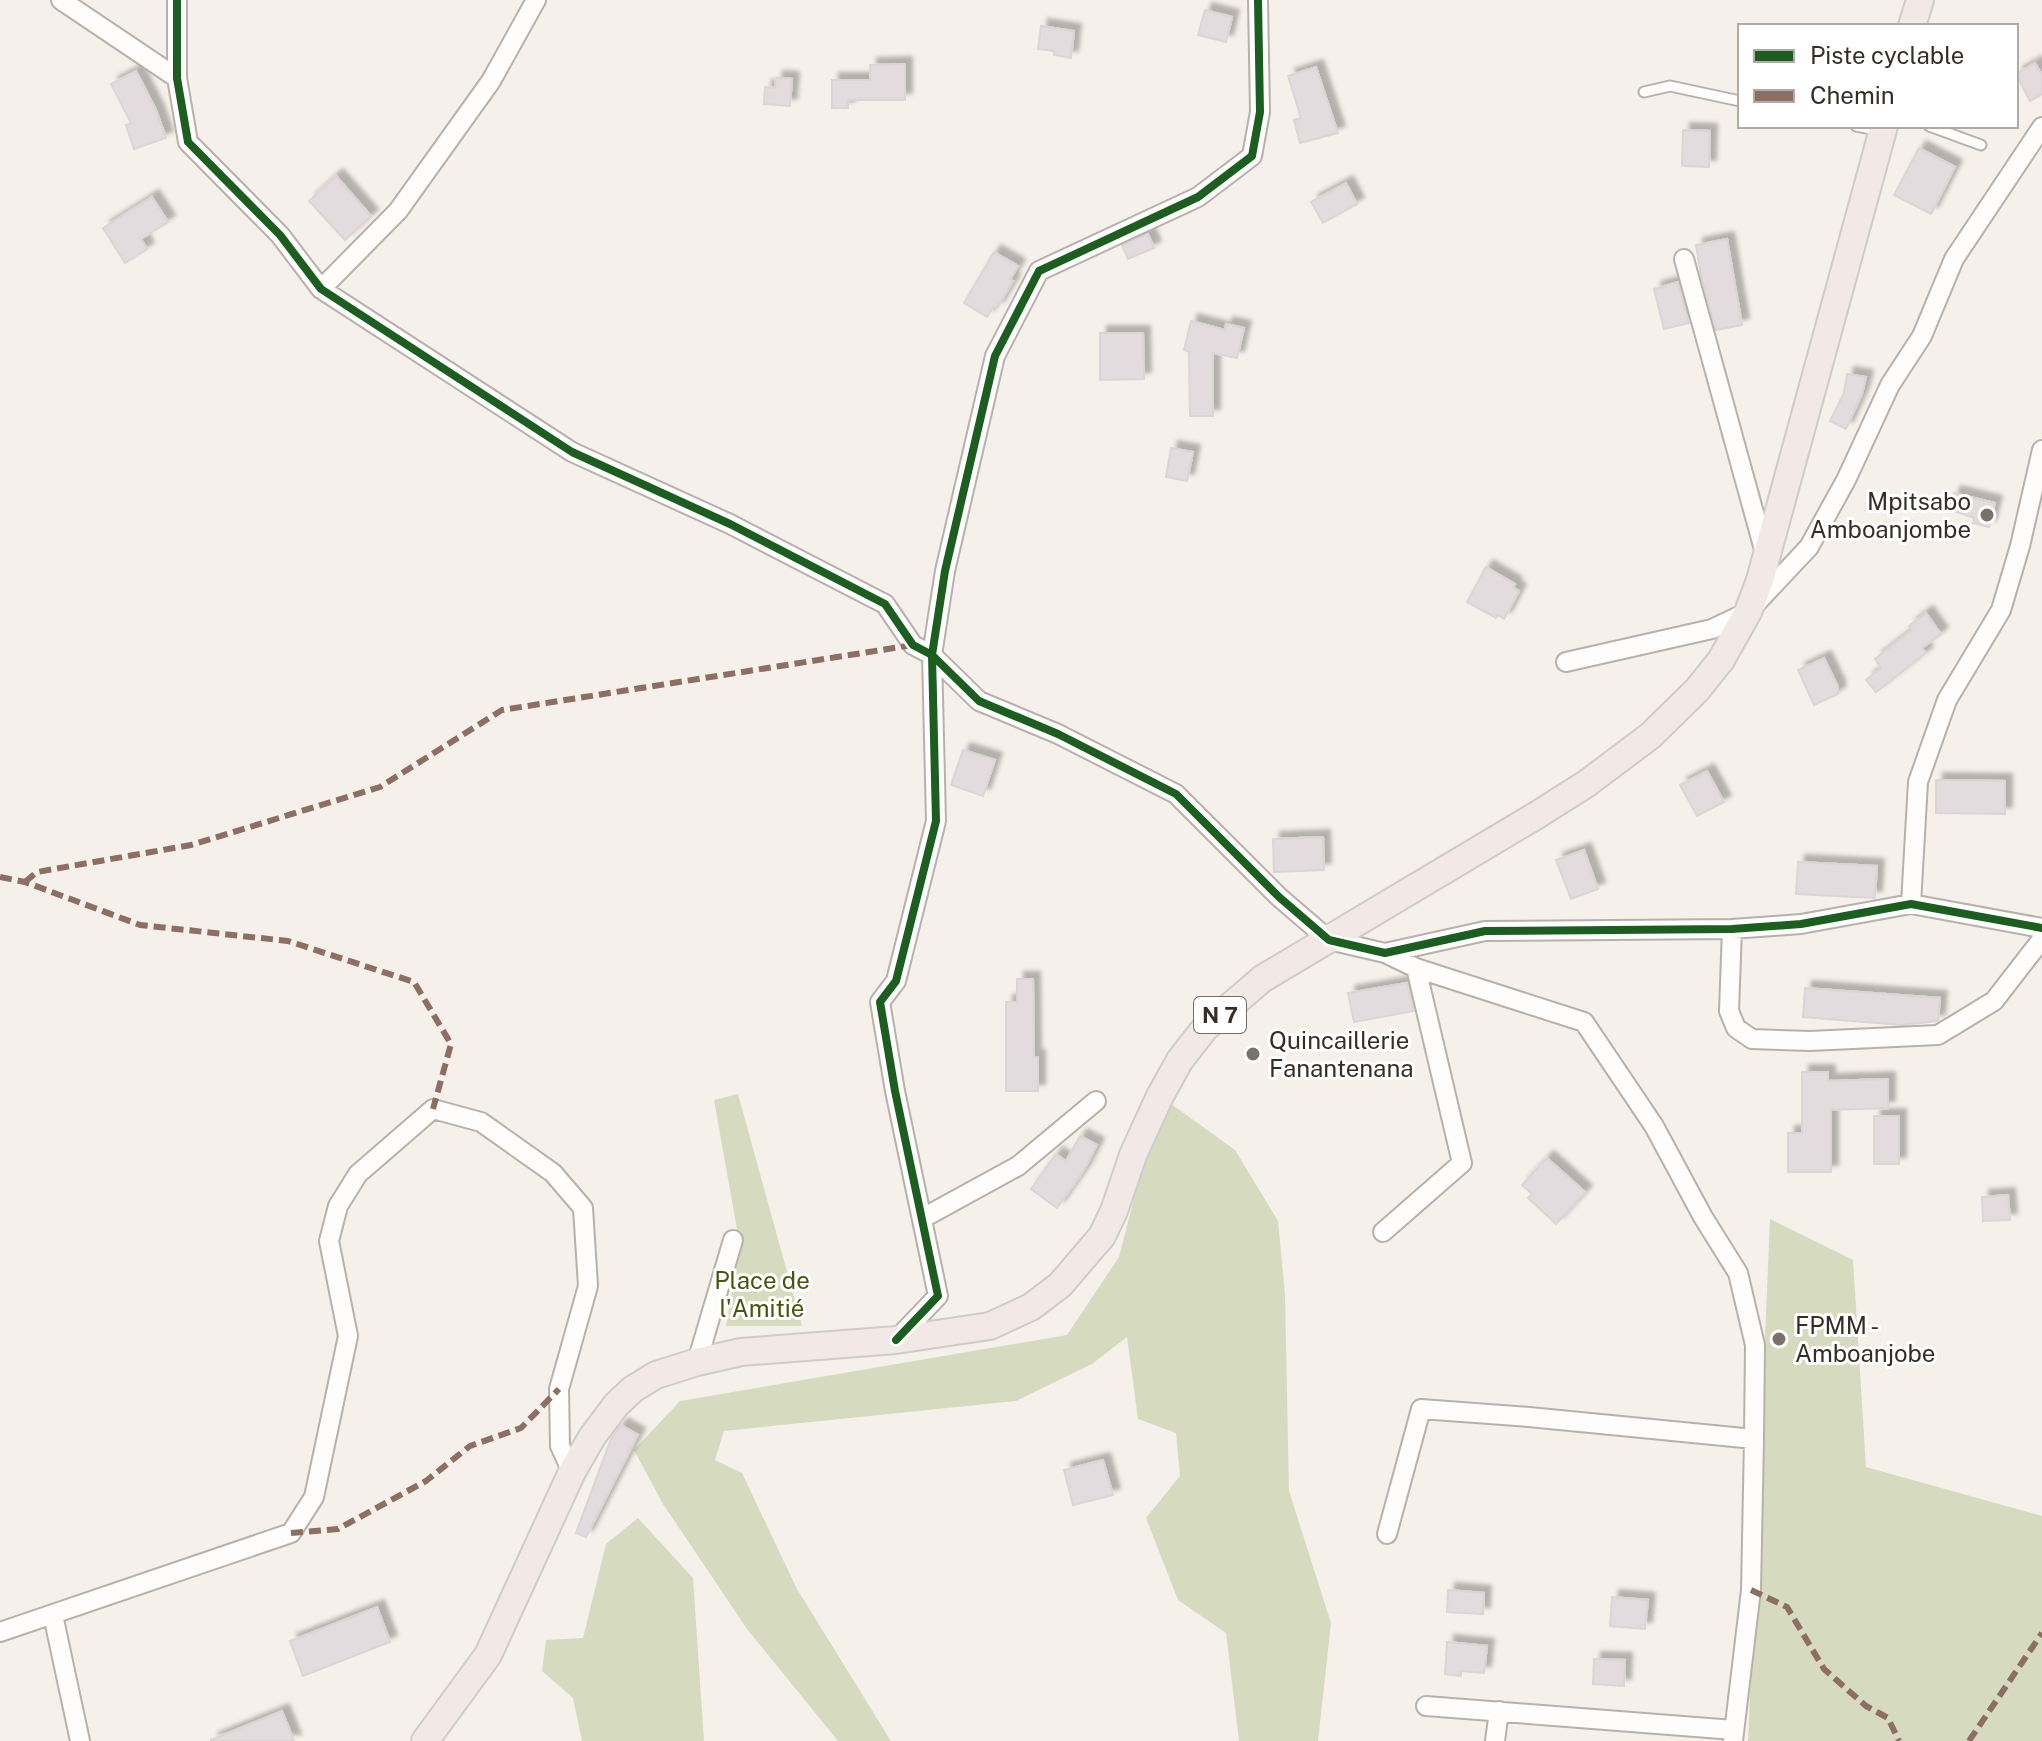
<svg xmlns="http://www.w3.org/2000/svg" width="2042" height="1741" viewBox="0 0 2042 1741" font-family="'Public Sans',sans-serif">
  <defs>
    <filter id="shadow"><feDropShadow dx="7" dy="-7" stdDeviation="2" flood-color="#0004"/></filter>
  </defs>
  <rect width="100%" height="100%" fill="#f6f0ea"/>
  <!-- green -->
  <path fill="#d6dbc0" d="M 738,1094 L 802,1326 L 726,1326 L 740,1246 L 714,1100 Z
    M 1160,1096 L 1235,1150 L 1278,1221 L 1285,1294 L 1289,1491 L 1331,1623 L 1318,1741 L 1239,1741 L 1226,1633 L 1178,1600 L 1146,1518 L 1180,1476 L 1176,1433 L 1138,1419 L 1127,1337 L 1092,1364 L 1016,1401 L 724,1431 L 715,1460 L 742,1473 L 797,1589 L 891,1741 L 838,1741 L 747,1629 L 663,1504 L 634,1450 L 680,1401 L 1067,1335 L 1119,1257 Z
    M 1770,1219 L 1853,1260 L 1866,1467 L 2042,1516 L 2042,1741 L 1748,1741 Z
    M 638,1518 L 693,1578 L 704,1741 L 582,1741 L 573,1698 L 542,1671 L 546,1640 L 583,1638 L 606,1544 Z"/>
  <!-- building -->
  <path fill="#e4dbde" stroke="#dbd5d6" stroke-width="2" filter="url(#shadow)" d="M 1205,10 L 1232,17 L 1226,42 L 1198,35 Z
    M 1041,26 L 1074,31 L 1071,58 L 1054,55 L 1054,51 L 1038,49 Z
    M 2035,63 L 2042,75 L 2042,94 L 2030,101 L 2016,74 Z
    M 905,64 L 905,100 L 848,100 L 848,108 L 832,108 L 832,80 L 870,80 L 870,65 Z
    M 1316,67 L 1338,133 L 1300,143 L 1294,120 L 1301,118 L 1288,76 Z
    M 136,71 L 156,110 L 166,138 L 134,149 L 126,125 L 131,123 L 111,84 Z
    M 776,78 L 792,79 L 790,106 L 764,104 L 765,87 L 775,88 Z
    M 1683,130 L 1710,131 L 1709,167 L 1682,166 Z
    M 1919,148 L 1955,167 L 1931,214 L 1894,195 Z
    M 336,176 L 371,216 L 345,240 L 309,201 Z
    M 1346,183 L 1357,204 L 1323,223 L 1311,202 Z
    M 152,197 L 168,222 L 141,239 L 147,249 L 125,263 L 103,228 Z
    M 1148,234 L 1154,248 L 1128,259 L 1122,245 Z
    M 1727,239 L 1742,325 L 1716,330 L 1701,276 L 1696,245 Z
    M 994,252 L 1018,266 L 1010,280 L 1013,281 L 997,308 L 994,306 L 987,317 L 964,303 Z
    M 1678,282 L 1689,323 L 1664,329 L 1654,289 Z
    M 1191,321 L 1225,330 L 1226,324 L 1244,328 L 1237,358 L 1213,353 L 1213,416 L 1190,416 L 1189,352 L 1184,350 Z
    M 1100,333 L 1143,333 L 1144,379 L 1100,380 Z
    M 1847,374 L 1866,377 L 1862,394 L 1846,429 L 1830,421 L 1844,393 Z
    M 1171,448 L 1193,452 L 1187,481 L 1166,477 Z
    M 1954,493 L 1995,503 L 1989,527 L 1973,523 L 1974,518 L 1948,509 Z
    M 1486,567 L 1515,584 L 1513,587 L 1519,591 L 1504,619 L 1498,615 L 1496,618 L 1467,602 Z
    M 1926,613 L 1941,634 L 1922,648 L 1926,653 L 1876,692 L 1866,680 L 1881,668 L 1875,659 L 1912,630 L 1909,626 Z
    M 1824,658 L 1838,687 L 1838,694 L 1814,705 L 1798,670 Z
    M 963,750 L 995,760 L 983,796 L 951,785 Z
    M 1707,771 L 1724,802 L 1697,816 L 1680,785 Z
    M 1936,780 L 2005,781 L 2005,814 L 1936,813 Z
    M 1323,837 L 1324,870 L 1274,872 L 1273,839 Z
    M 1584,850 L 1598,889 L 1571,899 L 1556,860 Z
    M 1798,862 L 1877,866 L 1875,898 L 1796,894 Z
    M 1017,979 L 1033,979 L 1034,1057 L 1038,1057 L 1038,1091 L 1006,1091 L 1006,1002 L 1017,1002 Z
    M 1407,983 L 1414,1011 L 1354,1022 L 1348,993 Z
    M 1805,988 L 1940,998 L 1938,1021 L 1902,1025 L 1803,1017 Z
    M 1802,1072 L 1828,1072 L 1828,1081 L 1888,1079 L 1888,1108 L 1831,1110 L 1831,1172 L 1788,1172 L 1788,1133 L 1802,1133 Z
    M 1874,1116 L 1899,1116 L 1899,1164 L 1874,1164 Z
    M 1080,1136 L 1097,1145 L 1084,1170 L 1057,1208 L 1031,1189 L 1056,1154 L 1066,1161 Z
    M 1547,1158 L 1585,1192 L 1556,1224 L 1528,1198 L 1532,1194 L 1522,1185 Z
    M 2008,1195 L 2010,1220 L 1983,1221 L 1982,1197 Z
    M 621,1425 L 638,1435 L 586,1537 L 576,1533 L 611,1439 Z
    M 1103,1460 L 1113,1495 L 1073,1505 L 1064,1470 Z
    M 1448,1590 L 1484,1593 L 1483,1614 L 1447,1612 Z
    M 1612,1597 L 1648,1600 L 1645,1629 L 1610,1626 Z
    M 377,1607 L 390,1642 L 303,1676 L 290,1641 Z
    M 1447,1642 L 1487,1646 L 1484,1673 L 1461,1671 L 1461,1676 L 1445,1674 Z
    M 1594,1659 L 1625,1660 L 1624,1686 L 1593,1684 Z
    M 282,1711 L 294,1741 L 211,1741 L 211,1740 Z"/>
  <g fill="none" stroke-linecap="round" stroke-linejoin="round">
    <defs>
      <path id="lane" d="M 1644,92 L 1670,86 L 1740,101
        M 1856,126 L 1880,131
        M 1929,126 L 1981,145"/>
      <path id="street" d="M 61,0 L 177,78
        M 177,0 L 177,78 L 188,142 L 280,235 L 321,289 L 572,452 L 730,524 L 885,604 L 913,645 L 932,655 L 979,701 L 1058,734 L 1176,794 L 1279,897 L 1329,940 L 1385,953 L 1485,931 L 1732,929 L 1801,924 L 1911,904 L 2042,928
        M 1684,259 L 1765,553
        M 321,289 L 398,211 L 491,81 L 536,0
        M 1566,662 L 1712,629 L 1748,612 L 1809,547 L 1846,480 L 1890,385 L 1922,336 L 1954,259 L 2042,127
        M 1911,904 L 1918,782 L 1947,700 L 2001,610 L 2020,546 L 2042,450
        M 1732,929 L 1729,1011 L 1736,1028 L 1752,1039 L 1810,1041 L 1938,1035 L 1994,1001 L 2042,939
        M 1385,953 L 1416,968 L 1584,1022 L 1654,1126 L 1703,1217 L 1738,1273 L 1755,1345 L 1754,1439 L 1751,1590 L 1733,1741
        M 923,1218 L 1018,1166 L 1096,1101
        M 1383,1232 L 1462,1163 L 1416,968
        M 896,1340 L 938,1296 L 895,1091 L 880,1002 L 896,981 L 936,821 L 932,655 L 945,571 L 995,356 L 1039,271 L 1198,197 L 1252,156 L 1260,112 L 1258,0
        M 697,1362 L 733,1240
        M 1387,1534 L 1421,1409 L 1529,1417 L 1754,1439
        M 53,1615 L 80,1741
        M 0,1632 L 291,1533 L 314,1497 L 348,1336 L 329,1241 L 338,1206 L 358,1174 L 433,1109 L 481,1122 L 553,1173 L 583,1208 L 588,1286 L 559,1389 L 560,1446 L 572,1472
        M 1426,1706 L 1734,1730
        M 1495,1741 L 1499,1711"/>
      <path id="primary" d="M 1912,26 L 1920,0
        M 425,1741 L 488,1655 L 572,1472 L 592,1437 L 616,1405 L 633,1389 L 656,1375 L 697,1362 L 741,1352 L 896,1340 L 990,1326 L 1031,1307 L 1060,1285 L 1102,1236 L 1114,1211 L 1133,1155 L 1160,1096 L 1180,1060 L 1205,1028 L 1262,979 L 1537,815 L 1586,784 L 1650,736 L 1697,690 L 1721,660 L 1748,612 L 1760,580 L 1884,126"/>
    </defs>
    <!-- lane casing -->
    <use href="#lane" stroke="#b7b1ab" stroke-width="13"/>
    <!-- street casing -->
    <use href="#street" stroke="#b7b1ab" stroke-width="22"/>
    <!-- primary casing -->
    <use href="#primary" stroke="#cfccc8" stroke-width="30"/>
    <!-- lane -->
    <use href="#lane" stroke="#fefdfc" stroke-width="9"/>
    <!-- street -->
    <use href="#street" stroke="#fefdfc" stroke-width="18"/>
    <!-- primary -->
    <use href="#primary" stroke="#f2e8e6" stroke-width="26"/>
    <!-- quiet -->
    <path stroke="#8d6e63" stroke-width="6" stroke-dasharray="12 6" stroke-linecap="butt" d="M 0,877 L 25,882 L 140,925 L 288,941 L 414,982 L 451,1044 L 433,1109
      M 25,882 L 37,872 L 191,845 L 380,787 L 502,710 L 913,645
      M 291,1533 L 338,1529 L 426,1481 L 470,1446 L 521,1428 L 559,1389
      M 1751,1590 L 1787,1607 L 1824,1669 L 1866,1706 L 1888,1718 L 1899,1741
      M 1969,1741 L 2042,1633"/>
    <defs>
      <path id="cycleway" d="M 177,0 L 177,78 L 188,142 L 280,235 L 321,289 L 572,452 L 730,524 L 885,604 L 913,645 L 932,655 L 979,701 L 1058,734 L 1176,794 L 1279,897 L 1329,940 L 1385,953 L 1485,931 L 1732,929 L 1801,924 L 1911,904 L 2042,928
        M 896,1340 L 938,1296 L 895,1091 L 880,1002 L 896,981 L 936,821 L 932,655 L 945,571 L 995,356 L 1039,271 L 1198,197 L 1252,156 L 1260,112 L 1258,0"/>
    </defs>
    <!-- cycleway casing -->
    <use href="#cycleway" stroke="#fff" stroke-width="13"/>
    <!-- cycleway -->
    <use href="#cycleway" stroke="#1b5e20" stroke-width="8"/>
  </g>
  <!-- markers -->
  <g fill="#79726b" stroke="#fff" stroke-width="3">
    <circle cx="1987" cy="515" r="8"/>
    <circle cx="1253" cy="1054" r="8"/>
    <circle cx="1779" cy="1339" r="8"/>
  </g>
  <g text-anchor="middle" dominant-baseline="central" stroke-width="6" stroke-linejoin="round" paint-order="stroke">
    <!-- shield labels -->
    <rect fill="#fff" stroke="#726d67" stroke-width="2" x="1194" y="997" width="52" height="36" rx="6"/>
    <g font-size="22" font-weight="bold" fill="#352e26">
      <text x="1220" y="1015">N 7</text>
    </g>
    <!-- poi labels -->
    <g font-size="24" fill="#352e26" stroke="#fff" text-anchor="start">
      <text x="1971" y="501" text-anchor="end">Mpitsabo<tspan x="1971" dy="28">Amboanjombe</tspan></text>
      <text x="1269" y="1040">Quincaillerie<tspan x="1269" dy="28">Fanantenana</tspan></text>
      <text x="1795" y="1325">FPMM -<tspan x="1795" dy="28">Amboanjobe</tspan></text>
    </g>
    <!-- park labels -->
    <g font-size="24" fill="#46560d" stroke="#fff">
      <text x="762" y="1280">Place de<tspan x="762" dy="28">l'Amitié</tspan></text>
    </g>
  </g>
  <!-- legend -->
  <rect x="1738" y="24" width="280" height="104" fill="#ffffff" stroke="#aeaba8" stroke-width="2"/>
  <rect x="1754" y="50" width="40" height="12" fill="#1b5e20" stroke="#aeaba8" stroke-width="2"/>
  <text x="1810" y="64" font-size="24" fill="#352e26">Piste cyclable</text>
  <rect x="1754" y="90" width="40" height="12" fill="#8d6e63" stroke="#aeaba8" stroke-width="2"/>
  <text x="1810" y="104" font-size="24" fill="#352e26">Chemin</text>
</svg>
